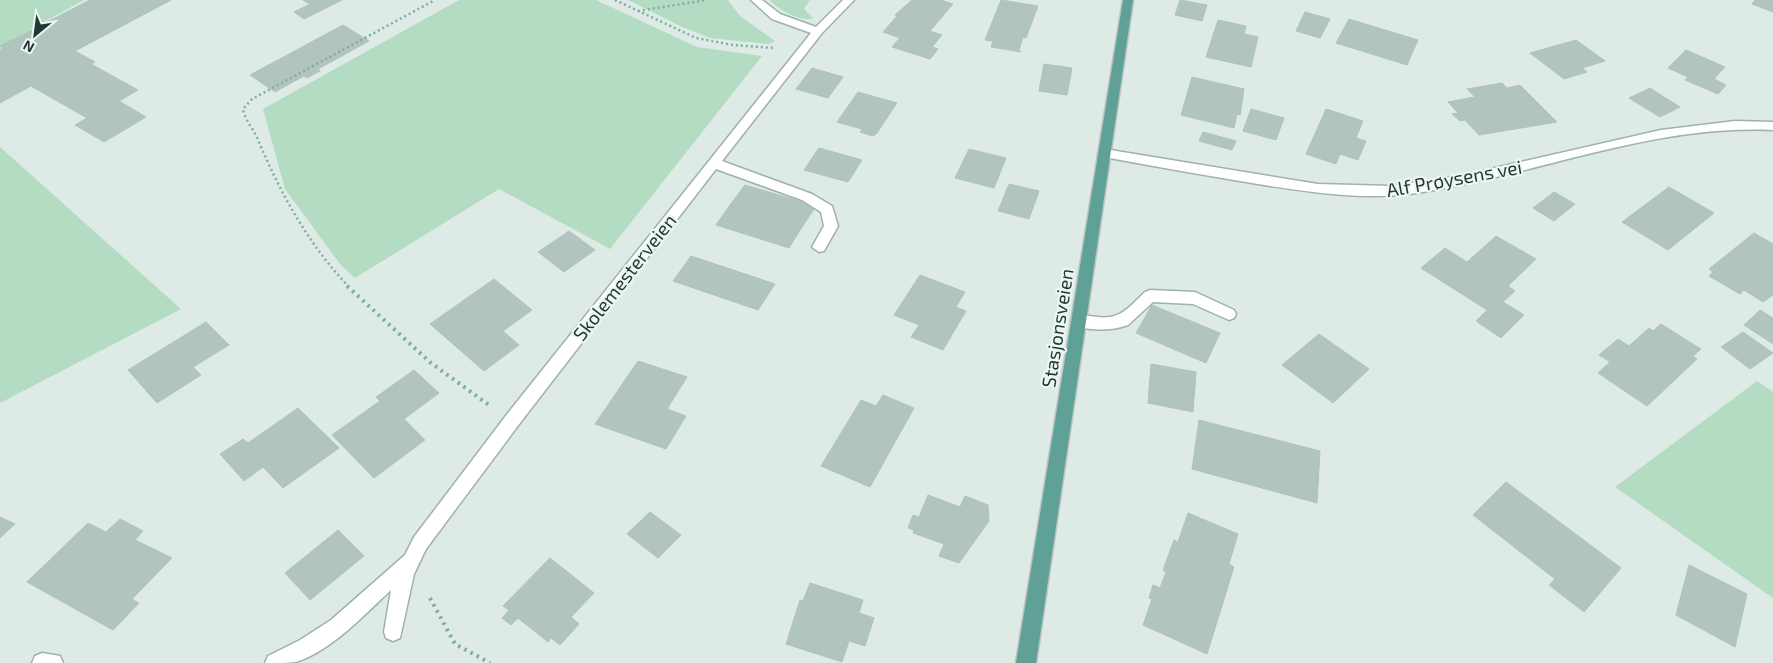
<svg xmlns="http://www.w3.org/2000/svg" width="1773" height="663" viewBox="0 0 1773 663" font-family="'Exo 2',sans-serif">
  <rect width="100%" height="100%" fill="#ddeae5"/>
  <!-- green -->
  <path fill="#b4dcc2" d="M 0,0 L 84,0 L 0,46 Z
    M 459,0 L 596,0 L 697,47 L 762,56 L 610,249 L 499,189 L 355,278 L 340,264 L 285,189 L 263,109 Z
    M 628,0 L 728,0 L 740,16 L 775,41 L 768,44 L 710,38 L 682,27 Z
    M 770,0 L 810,0 L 804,9 L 813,18 C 802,23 777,9 770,0 Z
    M 0,147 L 181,309 L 0,403 Z
    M 1757,381 L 1773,392 L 1773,598 L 1615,487 Z"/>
  <!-- building -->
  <path fill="#b2c4be" stroke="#afc3bd" d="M 90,0 L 171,0 L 75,51 L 95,62 L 91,64 L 138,90 L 119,101 L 146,117 L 104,142 L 75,125 L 87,118 L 31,86 L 0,103 L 0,50 L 2,48 L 0,46 Z
    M 303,0 L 342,0 L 304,19 L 294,12 L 310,4 Z
    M 912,0 L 941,0 L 953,4 L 929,32 L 911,25 L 900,38 L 883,32 L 897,16 L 895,15 Z
    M 1001,0 L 1038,6 L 1026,38 L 1023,37 L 1019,50 L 1021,52 L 991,47 L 993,41 L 985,40 Z
    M 1180,0 L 1207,5 L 1202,21 L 1175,15 Z
    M 1755,0 L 1773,0 L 1773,12 L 1752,4 Z
    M 1305,12 L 1330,19 L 1320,38 L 1296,31 Z
    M 1349,19 L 1418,40 L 1407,65 L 1336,43 Z
    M 1218,20 L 1246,26 L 1244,34 L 1258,37 L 1251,67 L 1206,57 Z
    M 343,25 L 369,41 L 318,69 L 320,71 L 307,78 L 304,76 L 275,92 L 250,75 Z
    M 911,25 L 942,35 L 932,47 L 938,49 L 930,59 L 892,47 Z
    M 1576,40 L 1605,61 L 1582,68 L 1587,72 L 1564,79 L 1530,53 Z
    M 1686,50 L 1725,67 L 1714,79 L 1726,85 L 1718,94 L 1685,80 L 1688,77 L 1668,68 Z
    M 1044,64 L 1072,68 L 1067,95 L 1039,91 Z
    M 812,68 L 843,77 L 828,98 L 796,89 Z
    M 1192,77 L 1244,89 L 1240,115 L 1237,114 L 1234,128 L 1181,115 Z
    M 1502,83 L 1507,88 L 1520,85 L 1557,122 L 1479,135 L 1465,120 L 1460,121 L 1452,114 L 1458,113 L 1448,102 L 1475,97 L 1467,89 Z
    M 1650,88 L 1664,97 L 1680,107 L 1660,117 L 1629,98 Z
    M 858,92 L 897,103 L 877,133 L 873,136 L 860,132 L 862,129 L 837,122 Z
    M 1251,109 L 1284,118 L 1276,140 L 1243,131 Z
    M 1326,109 L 1363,121 L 1356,138 L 1366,141 L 1358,160 L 1340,154 L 1336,164 L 1306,154 Z
    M 1203,132 L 1236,141 L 1232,150 L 1199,141 Z
    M 819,148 L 862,160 L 848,182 L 804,170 Z
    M 969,149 L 1006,158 L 994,188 L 955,178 Z
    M 1009,184 L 1039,191 L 1029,219 L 998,211 Z
    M 745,185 L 816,206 L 802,227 L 730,205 Z
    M 1669,187 L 1714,213 L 1668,250 L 1622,222 Z
    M 1554,192 L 1575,204 L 1554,221 L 1533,208 Z
    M 730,205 L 802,227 L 789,248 L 716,225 Z
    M 569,231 L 595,250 L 564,272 L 538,252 Z
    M 1754,233 L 1773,244 L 1773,295 L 1763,302 L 1744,290 L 1740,294 L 1709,276 L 1713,272 L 1709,269 Z
    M 1496,236 L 1536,259 L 1508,286 L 1515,291 L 1503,302 L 1524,315 L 1501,338 L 1476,321 L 1487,310 L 1421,268 L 1445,248 L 1467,262 Z
    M 691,256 L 775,284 L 758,310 L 673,281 Z
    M 920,275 L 965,292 L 956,307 L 966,311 L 943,350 L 911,337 L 919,325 L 894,315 Z
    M 494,279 L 532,310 L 503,331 L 519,345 L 484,371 L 430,324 Z
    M 1152,305 L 1220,333 L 1206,363 L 1136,333 Z
    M 1760,310 L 1773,318 L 1773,344 L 1744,325 Z
    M 206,322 L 229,345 L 193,367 L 201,375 L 157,403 L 128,370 Z
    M 1661,324 L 1701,349 L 1693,356 L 1697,359 L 1647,406 L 1598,373 L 1610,362 L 1599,355 L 1618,339 L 1629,346 L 1649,328 L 1653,331 Z
    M 1743,332 L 1773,353 L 1750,369 L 1721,347 Z
    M 1319,334 L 1369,369 L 1333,403 L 1282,365 Z
    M 638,361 L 687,377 L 667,409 L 686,416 L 666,449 L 595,424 Z
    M 1151,364 L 1196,372 L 1193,412 L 1148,403 Z
    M 414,370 L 439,393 L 404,419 L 425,440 L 374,478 L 332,435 L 380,401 L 376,397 Z
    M 883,395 L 914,408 L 870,487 L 821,466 L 861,400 L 876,406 Z
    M 298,408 L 339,448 L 283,488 L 263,467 L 244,481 L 220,454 L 243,439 L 248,443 Z
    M 1199,420 L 1320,451 L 1317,503 L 1192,469 Z
    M 1506,482 L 1621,568 L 1584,612 L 1549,585 L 1555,579 L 1473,515 Z
    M 928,495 L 960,507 L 965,496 L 988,505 L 989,521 L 959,563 L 939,556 L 944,544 L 913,533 L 914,530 L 908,528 L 913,515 L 919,517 Z
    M 650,512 L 681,535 L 658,558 L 627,534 Z
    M 1188,513 L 1238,534 L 1229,564 L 1234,567 L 1207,654 L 1143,625 L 1152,599 L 1149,598 L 1153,585 L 1160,588 L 1166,572 L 1163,570 L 1174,540 L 1178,542 Z
    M 0,517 L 15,524 L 0,538 Z
    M 120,519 L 143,531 L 135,540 L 172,558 L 132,599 L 139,603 L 113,630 L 27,582 L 88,523 L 106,532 Z
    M 338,530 L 364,556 L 310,600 L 285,573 Z
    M 550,558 L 594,593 L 571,617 L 579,624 L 560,645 L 551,638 L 548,642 L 518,618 L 511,625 L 502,618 L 509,610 L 503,606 Z
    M 1689,565 L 1747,594 L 1735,647 L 1676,615 Z
    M 810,583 L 863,600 L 859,613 L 874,618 L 865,646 L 849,641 L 842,662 L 786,644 L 800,600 L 803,601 Z"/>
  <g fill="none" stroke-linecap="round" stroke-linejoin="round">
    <defs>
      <path id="minor" d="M 751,0 L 762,0 L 780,14 L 816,27 L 843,0 L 854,0 L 822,33 L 722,161 L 812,194 L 832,206 L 838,226 L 824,251 L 819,252 L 812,247 L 824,226 L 821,212 L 802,200 L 716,169 L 520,423 L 426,549 L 414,574 L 400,638 L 393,641 L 386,638 L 384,632 L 391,590 C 365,614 331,651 296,662 C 288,663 275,663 265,663 L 268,656 L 300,640 L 331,620 L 405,555 L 414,537 L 508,413 L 811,33 L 772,19 Z
        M 1735,121 L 1773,122 L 1773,130 C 1649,124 1532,177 1410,194 C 1361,200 1312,192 1264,185 C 1210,176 1157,167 1104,157 L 1098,153 L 1104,149 L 1318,184 L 1392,186 L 1464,175 L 1661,130 Z
        M 1150,290 L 1195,292 L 1234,310 L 1236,314 L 1234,318 L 1229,320 L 1193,304 L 1153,302 L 1128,325 C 1111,331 1090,331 1073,325 L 1071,321 L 1073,317 C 1081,314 1089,316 1097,317 C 1121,320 1129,307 1145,292 Z
        M 42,653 L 60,656 L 63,663 L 32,663 L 35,656 Z"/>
      <path id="major" d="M 1123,0 L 1133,0 L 1036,663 L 1016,663 Z"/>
    </defs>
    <!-- minor casing -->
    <use href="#minor" stroke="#a0b1ac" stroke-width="3"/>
    <!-- major casing -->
    <use href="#major" stroke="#bcc4c2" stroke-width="3"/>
    <!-- path-far1 -->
    <path stroke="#7bafa3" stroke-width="2.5" stroke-dasharray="2 3" stroke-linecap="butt" d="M 615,0 L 696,38 L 733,45 L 773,48
      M 638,11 L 706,0
      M 349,287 C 308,244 281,194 258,140 C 254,129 245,121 243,109 L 252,99 L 435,0"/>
    <!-- path -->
    <path stroke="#7bafa3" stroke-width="4" stroke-dasharray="2.5 4.5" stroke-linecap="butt" d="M 347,286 L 431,363 L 489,405
      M 430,598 L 455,644 L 490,663"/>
    <!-- minor -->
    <use href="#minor" fill="#fff" fill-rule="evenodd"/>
    <!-- major -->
    <use href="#major" fill="#5fa196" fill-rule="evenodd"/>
  </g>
  <g text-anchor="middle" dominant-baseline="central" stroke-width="4.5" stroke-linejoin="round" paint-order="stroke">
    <!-- street labels -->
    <g font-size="19" fill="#1e3934" stroke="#edf6f2">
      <text transform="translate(1454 178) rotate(-10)">Alf Prøysens vei</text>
      <text transform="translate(624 277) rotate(-52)">Skolemesterveien</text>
      <text transform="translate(1057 328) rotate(-81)">Stasjonsveien</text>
    </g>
  </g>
  <!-- north arrow -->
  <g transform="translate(35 35) rotate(209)" stroke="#edf6f2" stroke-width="4" paint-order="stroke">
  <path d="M0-4L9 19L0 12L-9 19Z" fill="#1e3934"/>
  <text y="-8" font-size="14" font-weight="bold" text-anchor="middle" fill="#1e3934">N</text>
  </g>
</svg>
